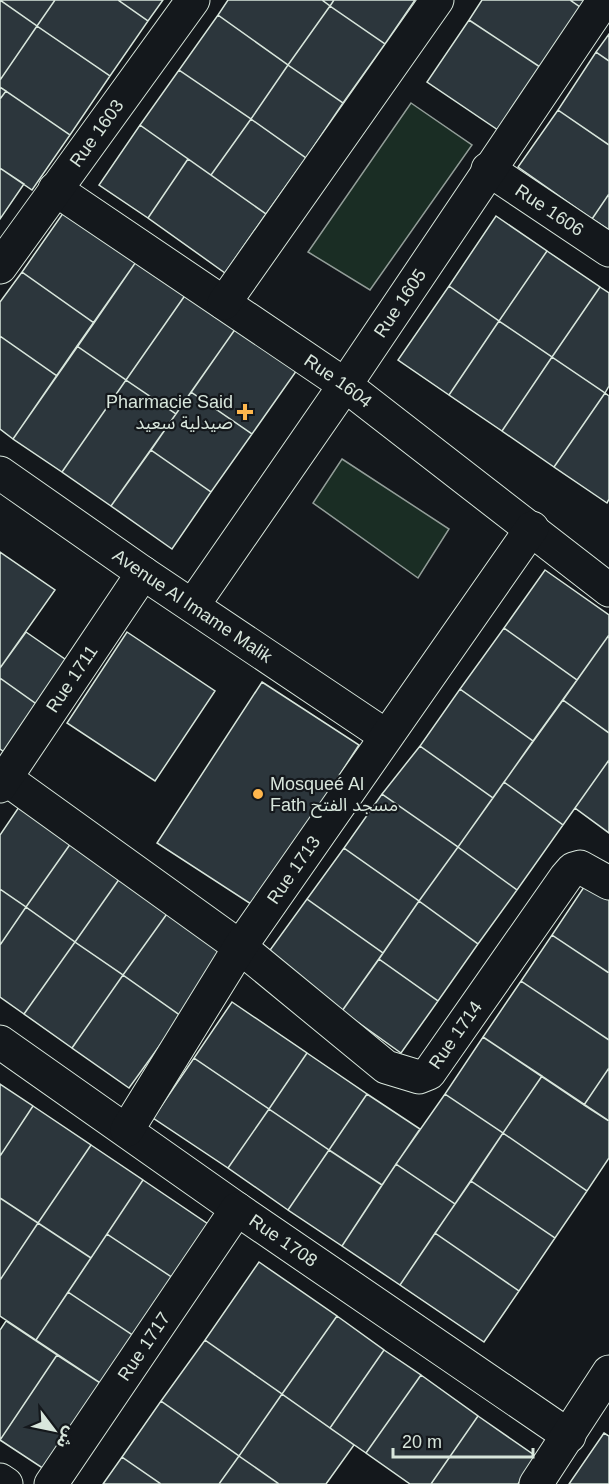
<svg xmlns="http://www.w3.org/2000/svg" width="609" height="1484" viewBox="0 0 609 1484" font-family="Helvetica,'Noto Sans Arabic',sans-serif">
  <rect width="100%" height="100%" fill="#14181c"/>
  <!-- green -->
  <path fill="#1a2d24" stroke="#939e99" stroke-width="1.5" d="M 411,103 L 472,145 L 370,290 L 308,252 Z
    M 342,459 L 449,529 L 418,578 L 313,503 Z"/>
  <!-- building -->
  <path fill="#2c363c" stroke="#d8e6dc" stroke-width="1.5" d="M 0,0 L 55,0 L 37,26 Z
    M 0,0 L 37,26 L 0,80 Z
    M 55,0 L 118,0 L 148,21 L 110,76 L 37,26 Z
    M 118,0 L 163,0 L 148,21 Z
    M 228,0 L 322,0 L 330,6 L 288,65 L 218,15 Z
    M 322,0 L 334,0 L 330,6 Z
    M 334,0 L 415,0 L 385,44 L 330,6 Z
    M 482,0 L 570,0 L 580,7 L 540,67 L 469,20 Z
    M 570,0 L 585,0 L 580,7 Z
    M 330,6 L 385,44 L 343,103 L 288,65 Z
    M 218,15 L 288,65 L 251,119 L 179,70 Z
    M 469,20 L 540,67 L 498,130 L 427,82 Z
    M 37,26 L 110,76 L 70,135 L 0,87 L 0,80 Z
    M 609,34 L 609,61 L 596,52 Z
    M 596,52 L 609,61 L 609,145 L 558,110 Z
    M 288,65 L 343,103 L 306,158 L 251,119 Z
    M 179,70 L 251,119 L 211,175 L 140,125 Z
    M 0,87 L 6,91 L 0,99 Z
    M 6,91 L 70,135 L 32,190 L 0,168 L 0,99 Z
    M 558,110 L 609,145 L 609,194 L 592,219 L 518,167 Z
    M 251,119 L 306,158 L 266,214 L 211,175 Z
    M 140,125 L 188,159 L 148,218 L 99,185 Z
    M 188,159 L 266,214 L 225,273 L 148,218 Z
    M 0,168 L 24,184 L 0,219 Z
    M 609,194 L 609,230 L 592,219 Z
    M 66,209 L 138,259 L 94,323 L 22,272 Z
    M 496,216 L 547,251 L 499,321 L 449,286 Z
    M 547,251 L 600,287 L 552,357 L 499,321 Z
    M 138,259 L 186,294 L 126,380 L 77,346 Z
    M 22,272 L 94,323 L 57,376 L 0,336 L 0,302 Z
    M 449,286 L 499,321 L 449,395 L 398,360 Z
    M 600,287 L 609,293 L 609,386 L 605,393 L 552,357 Z
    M 186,294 L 236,328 L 176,414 L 126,380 Z
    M 499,321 L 552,357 L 502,431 L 449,395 Z
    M 236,328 L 297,370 L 252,434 L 191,392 Z
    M 0,336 L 57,376 L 13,439 L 0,429 Z
    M 77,346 L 126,380 L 62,472 L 13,439 Z
    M 552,357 L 605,393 L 554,467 L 502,431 Z
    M 126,380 L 176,414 L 111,506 L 62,472 Z
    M 191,392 L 252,434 L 211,492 L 151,450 Z
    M 605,393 L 609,396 L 609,499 L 607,503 L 554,467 Z
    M 151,450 L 211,492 L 172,549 L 111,506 Z
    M 0,552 L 55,590 L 0,668 Z
    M 545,570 L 609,615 L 609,635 L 577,680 L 504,628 Z
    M 504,628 L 577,680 L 533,741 L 460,689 Z
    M 26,632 L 72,664 L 42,708 L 0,678 L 0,668 Z
    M 127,632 L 215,691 L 155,781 L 67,723 Z
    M 609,635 L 609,733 L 563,700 Z
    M 0,678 L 42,708 L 9,755 L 0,749 Z
    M 262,682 L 359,745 L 254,906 L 157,843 Z
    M 460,689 L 533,741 L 493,798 L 420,746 Z
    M 563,700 L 609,733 L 609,760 L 563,825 L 504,782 Z
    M 420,746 L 493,798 L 458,847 L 382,794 Z
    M 609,760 L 609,833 L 575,808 Z
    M 504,782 L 563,825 L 517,890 L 458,847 Z
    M 382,794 L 458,847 L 419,901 L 344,848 Z
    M 19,807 L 71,843 L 26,907 L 0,889 L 0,835 Z
    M 71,843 L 120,878 L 75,942 L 26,907 Z
    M 458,847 L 517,890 L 478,944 L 419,901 Z
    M 344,848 L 419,901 L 383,953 L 307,899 Z
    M 120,878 L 169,911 L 123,975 L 75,942 Z
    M 586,884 L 609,900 L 609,973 L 552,935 Z
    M 0,889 L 26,907 L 0,945 Z
    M 307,899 L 383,953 L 342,1011 L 265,957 Z
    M 419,901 L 478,944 L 438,1001 L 379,959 Z
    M 26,907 L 75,942 L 24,1014 L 0,997 L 0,945 Z
    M 169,911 L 225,951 L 181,1016 L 123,975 Z
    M 552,935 L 609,973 L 609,1040 L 521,981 Z
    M 75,942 L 123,975 L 72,1048 L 24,1014 Z
    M 379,959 L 438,1001 L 401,1053 L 342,1011 Z
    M 123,975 L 181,1016 L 129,1088 L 72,1048 Z
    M 521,981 L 609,1040 L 609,1068 L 584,1105 L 483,1037 Z
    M 232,1002 L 307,1053 L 269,1109 L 194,1058 Z
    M 483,1037 L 542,1076 L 503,1133 L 445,1094 Z
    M 307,1053 L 367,1094 L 329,1150 L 269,1109 Z
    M 194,1058 L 269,1109 L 228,1168 L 153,1118 Z
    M 609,1068 L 609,1121 L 584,1105 Z
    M 542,1076 L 609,1121 L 609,1158 L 587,1191 L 503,1133 Z
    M 0,1084 L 33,1106 L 0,1156 Z
    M 367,1094 L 420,1129 L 382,1185 L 329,1150 Z
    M 445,1094 L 503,1133 L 455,1204 L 396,1164 Z
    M 33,1106 L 91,1145 L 38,1223 L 0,1198 L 0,1156 Z
    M 269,1109 L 329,1150 L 288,1210 L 228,1168 Z
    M 503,1133 L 587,1191 L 555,1238 L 471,1181 Z
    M 91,1145 L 143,1180 L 91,1258 L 38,1223 Z
    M 329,1150 L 382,1185 L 342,1246 L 288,1210 Z
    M 396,1164 L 455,1204 L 400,1285 L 342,1246 Z
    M 143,1180 L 211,1226 L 176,1280 L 107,1234 Z
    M 471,1181 L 555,1238 L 519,1291 L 435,1233 Z
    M 0,1198 L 38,1223 L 0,1280 Z
    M 38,1223 L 91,1258 L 36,1340 L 0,1316 L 0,1280 Z
    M 435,1233 L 519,1291 L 484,1342 L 400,1285 Z
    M 107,1234 L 176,1280 L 137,1338 L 68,1292 Z
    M 259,1262 L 337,1316 L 282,1394 L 205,1340 Z
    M 68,1292 L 137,1338 L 105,1386 L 36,1340 Z
    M 337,1316 L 384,1350 L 330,1428 L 282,1394 Z
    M 6,1321 L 57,1355 L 0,1440 L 0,1330 Z
    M 205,1340 L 282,1394 L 239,1456 L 161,1401 Z
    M 384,1350 L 421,1375 L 366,1453 L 330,1428 Z
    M 57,1355 L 105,1386 L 47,1471 L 0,1440 Z
    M 421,1375 L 478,1416 L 431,1484 L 410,1484 L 366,1453 Z
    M 282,1394 L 354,1445 L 326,1484 L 279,1484 L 239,1456 Z
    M 161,1401 L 239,1456 L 219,1484 L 161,1484 L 122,1457 Z
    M 478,1416 L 537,1457 L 518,1484 L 431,1484 Z
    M 604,1433 L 609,1436 L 609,1484 L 569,1484 Z
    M 239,1456 L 279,1484 L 219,1484 Z
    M 122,1457 L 161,1484 L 103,1484 Z"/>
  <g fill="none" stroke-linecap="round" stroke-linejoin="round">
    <defs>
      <g id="street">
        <path id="s1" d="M 488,169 L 609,250"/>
        <path id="s2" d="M 55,189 L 345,385 L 609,590"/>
        <path id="s3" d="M 0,267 L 193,0"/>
        <path d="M 224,303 L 437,0"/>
        <path id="s4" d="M 0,473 L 143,573 L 386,736"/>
        <path id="s5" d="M 193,605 L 345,385 L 604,0"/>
        <path id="s6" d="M 5,778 L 240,947 L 386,1067 L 419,1077 L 429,1073 L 566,877 L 573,869 L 580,867 L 609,883"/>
        <path id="s7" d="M 0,786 L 143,573"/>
        <path id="s8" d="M 0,1042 L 237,1209 L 569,1436"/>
        <path id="s9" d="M 127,1130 L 240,947 L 532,528"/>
        <path d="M 0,1480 L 6,1484"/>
        <path id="s10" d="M 51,1484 L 237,1209"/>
        <path d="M 536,1484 L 609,1372"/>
      </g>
    </defs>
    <!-- street casing -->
    <use href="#street" stroke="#d8e6dc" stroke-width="35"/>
    <!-- street -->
    <use href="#street" stroke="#14181c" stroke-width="33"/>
  </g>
  <!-- markers -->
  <g fill="#ffb74d" stroke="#14181c" stroke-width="2">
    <path d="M242 403h6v6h6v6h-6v6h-6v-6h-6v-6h6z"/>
    <circle cx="258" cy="794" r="6"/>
  </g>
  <g text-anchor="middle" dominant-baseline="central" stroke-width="4.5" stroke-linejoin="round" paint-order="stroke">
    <!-- street labels -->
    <g font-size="18" fill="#d8e6dc" stroke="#14181c">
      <text stroke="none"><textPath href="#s3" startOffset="165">Rue 1603</textPath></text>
      <text stroke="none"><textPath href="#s1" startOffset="74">Rue 1606</textPath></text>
      <text stroke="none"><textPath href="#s5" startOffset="366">Rue 1605</textPath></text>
      <text stroke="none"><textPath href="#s2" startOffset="342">Rue 1604</textPath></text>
      <text stroke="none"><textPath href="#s4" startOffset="234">Avenue Al Imame Malik</textPath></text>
      <text stroke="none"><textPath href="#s7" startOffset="129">Rue 1711</textPath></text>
      <text stroke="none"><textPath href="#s9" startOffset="309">Rue 1713</textPath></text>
      <text stroke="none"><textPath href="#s6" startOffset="570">Rue 1714</textPath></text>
      <text stroke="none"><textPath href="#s8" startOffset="346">Rue 1708</textPath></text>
      <text stroke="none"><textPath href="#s10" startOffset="166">Rue 1717</textPath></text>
    </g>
    <!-- poi labels -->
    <g font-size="18" fill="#d8e6dc" stroke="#14181c" text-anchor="end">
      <text x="233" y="402">Pharmacie Said<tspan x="233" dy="21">صيدلية سعيد</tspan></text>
      <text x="270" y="784" text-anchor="start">Mosqueé Al<tspan x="270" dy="21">Fath مسجد الفتح</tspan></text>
    </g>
  </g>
  <!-- north arrow -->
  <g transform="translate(54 1430) rotate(122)" stroke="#14181c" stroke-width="4.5" paint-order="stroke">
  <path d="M0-4.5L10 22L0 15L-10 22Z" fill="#d8e6dc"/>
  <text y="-9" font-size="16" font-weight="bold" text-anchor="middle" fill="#d8e6dc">ش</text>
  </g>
  <!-- scale -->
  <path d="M393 1448v9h140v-9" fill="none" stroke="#d8e6dc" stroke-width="3"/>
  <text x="402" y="1448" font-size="18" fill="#d8e6dc" stroke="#14181c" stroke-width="4.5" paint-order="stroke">20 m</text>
</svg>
